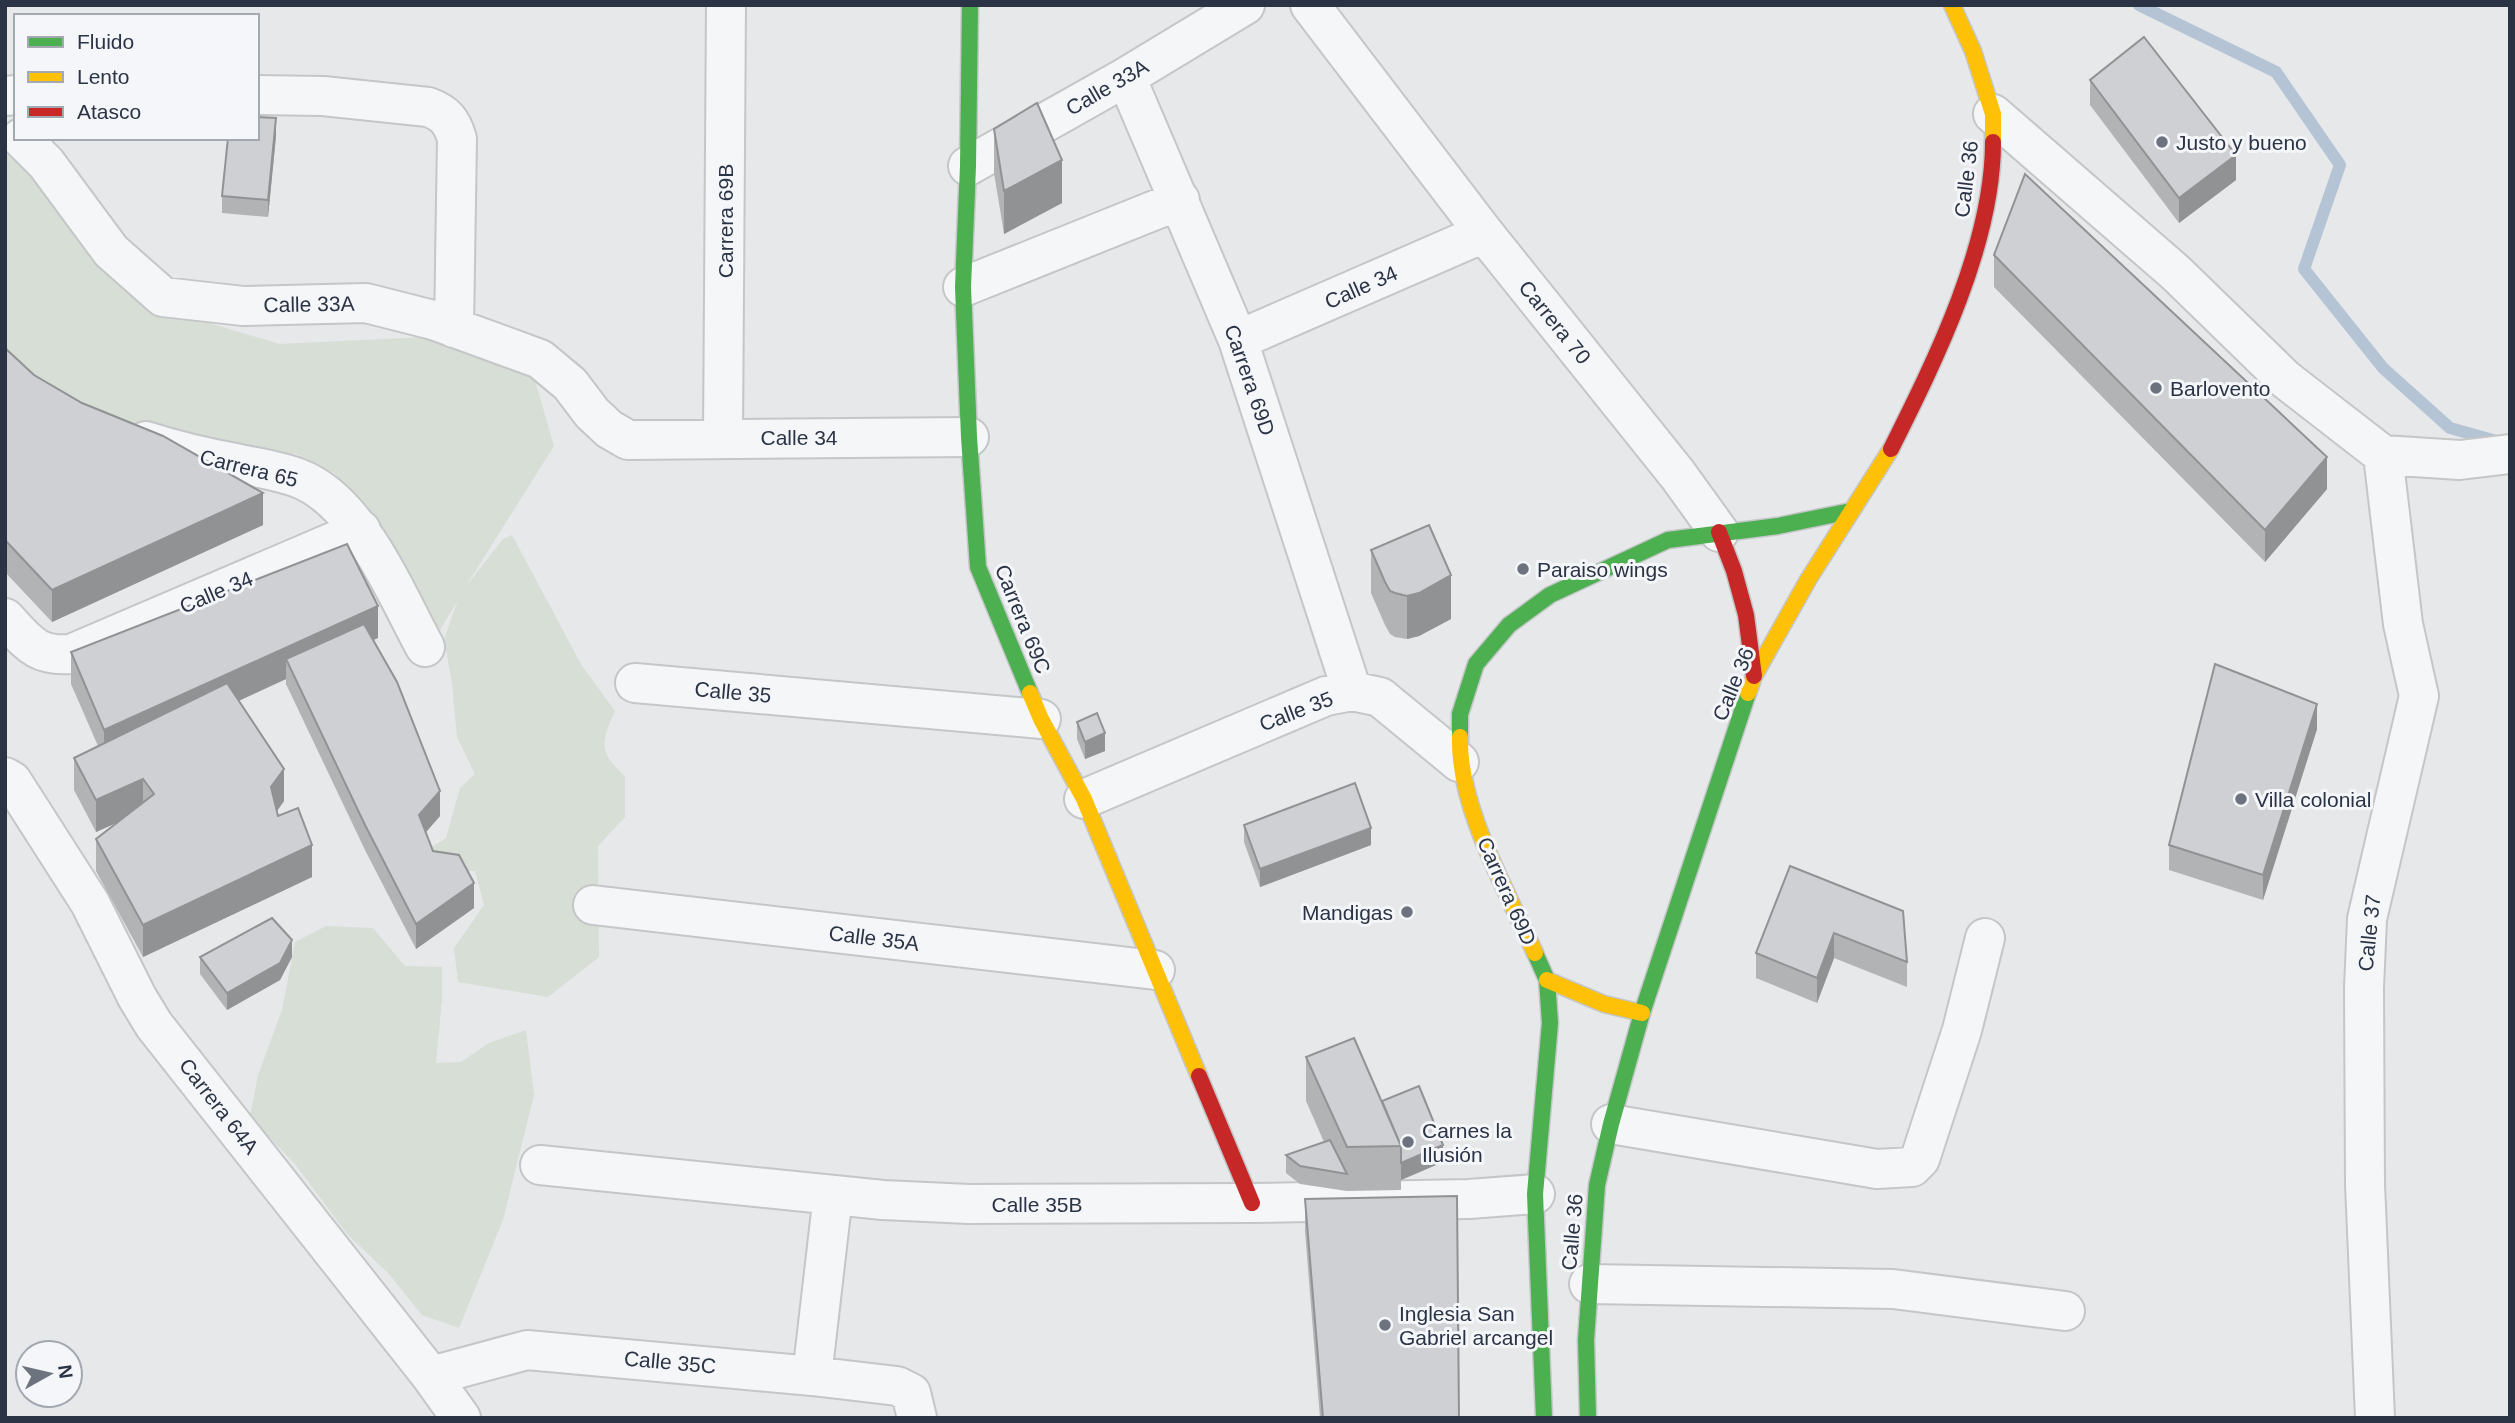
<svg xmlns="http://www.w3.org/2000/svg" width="2515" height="1423" viewBox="0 0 2515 1423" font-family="Arial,sans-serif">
  <rect width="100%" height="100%" fill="#e6e8ea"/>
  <!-- green -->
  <path fill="#d6ded6" d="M 5,153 L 34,174 L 158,308 L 280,344 L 427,337 L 534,377 L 554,446 L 466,586 L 503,539 L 512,535 L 582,666 L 615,711 C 601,741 598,753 625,776 L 625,817 L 598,846 L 599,957 L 548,997 L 458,982 L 454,948 L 484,905 L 475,871 L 444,871 L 430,848 L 446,838 L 460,788 L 475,774 L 457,737 L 452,683 L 444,639 L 458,600 L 437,635 L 369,519 L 334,473 L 297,454 L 194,445 L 98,415 L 5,359 Z
    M 326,926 L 373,928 L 405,966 L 442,967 L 442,999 L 436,1063 L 461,1062 L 489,1043 L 526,1030 L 534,1095 L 503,1220 L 459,1328 L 422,1315 L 388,1273 L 347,1234 L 295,1164 L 250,1117 L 258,1075 L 282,1010 L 295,942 Z"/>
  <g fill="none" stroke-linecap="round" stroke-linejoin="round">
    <!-- stream -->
    <path stroke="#b4c4d5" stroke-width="12" d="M 2139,5 L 2276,72 L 2340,165 L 2304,269 L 2383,368 L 2450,428 L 2500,442"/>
    <defs>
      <path id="street" d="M 1310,5 L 1484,233 L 1678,475 L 1719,532
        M 1126,77 L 1238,340 L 1352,691
        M 257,95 L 323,96 L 428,107 C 445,113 452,121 457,139 L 454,328
        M 5,96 L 16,95
        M 1993,114 L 2176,273 L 2285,379 L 2383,455 L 2460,460 L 2510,454
        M 21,138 L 46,163 L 111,251 L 163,297 L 243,306 L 366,303 L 433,320 L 540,359 L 570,384 L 592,413 L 609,429 L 628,440 L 969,437
        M 968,166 L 1126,77 L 1245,5
        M 963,287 L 1180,200
        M 1238,340 L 1484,233
        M 723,437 L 726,5
        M 146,441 C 177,451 208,458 240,464 C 259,468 280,471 298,478 C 359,501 395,592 425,647
        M 5,618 C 28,642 36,657 71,654 L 361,530
        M 635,683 L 1041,719
        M 5,777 L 12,781 L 90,903 L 137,997 L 154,1025 L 431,1376 L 461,1418
        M 1084,799 L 1326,696 L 1352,691 L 1380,697 L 1459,762
        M 593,905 L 1155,970
        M 1611,1124 L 1877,1169 L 1912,1167 L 1920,1159 L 1962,1030 L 1985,938
        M 540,1165 L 883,1200 L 969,1204 L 1252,1203 L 1469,1199 L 1535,1194
        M 1589,1284 L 1893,1289 L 2065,1311
        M 431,1376 L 527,1350 L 812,1376 L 897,1386 L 911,1393 L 917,1418
        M 812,1376 L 833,1195
        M 2375,1418 L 2365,1184 L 2364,988 L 2367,919 L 2419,696 L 2403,624 L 2383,455"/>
      <path id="fast" d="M 970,5 L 968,166 L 963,287 L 969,437 L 978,567 L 1030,693
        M 1460,737 L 1460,714 L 1476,664 L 1509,625 L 1550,595 L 1668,540 L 1778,526 L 1851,511
        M 1535,953 L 1547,980 L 1550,1023 L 1535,1194 L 1544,1418
        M 1588,1418 L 1586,1340 L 1597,1185 L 1611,1124 L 1642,1013 L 1748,693"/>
      <path id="slow" d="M 1952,5 L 1973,51 L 1993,114 L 1993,142
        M 1030,693 L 1041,719 L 1084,799 L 1199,1076
        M 1748,693 L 1754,676 L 1808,580 L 1891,449
        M 1460,737 C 1458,807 1506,889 1535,953
        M 1547,980 L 1604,1004 L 1642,1013"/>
      <path id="jam" d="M 1891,449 C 1936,359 1993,244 1993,142
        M 1719,532 L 1734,571 L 1746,615 L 1754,676
        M 1199,1076 L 1252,1203"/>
    </defs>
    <!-- street casing -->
    <use href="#street" stroke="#c4c6c8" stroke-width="42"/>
    <!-- fast casing -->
    <use href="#fast" stroke="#c4c6c8" stroke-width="19"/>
    <!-- slow casing -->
    <use href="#slow" stroke="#c4c6c8" stroke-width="19"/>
    <!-- jam casing -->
    <use href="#jam" stroke="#c4c6c8" stroke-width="19"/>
    <!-- street -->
    <use href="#street" stroke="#f5f6f7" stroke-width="38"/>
    <!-- fast -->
    <use href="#fast" stroke="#4caf50" stroke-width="16"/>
    <!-- slow -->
    <use href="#slow" stroke="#ffc107" stroke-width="16"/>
    <!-- jam -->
    <use href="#jam" stroke="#c62828" stroke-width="16"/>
  </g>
  <!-- wall -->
  <path fill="#b1b3b5" d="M 2090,80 L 2236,180 L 2179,223 L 2090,105 Z
    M 994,129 L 1062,203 L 1004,234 L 994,173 Z
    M 276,136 L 268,217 L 222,213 L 222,196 Z
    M 1994,255 L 2327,489 L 2265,562 L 1994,287 Z
    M 5,348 L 34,375 L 82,403 L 263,525 L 52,622 L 5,572 Z
    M 1371,550 L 1451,619 L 1419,636 L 1407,639 L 1395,637 L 1390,634 L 1385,625 L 1371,593 Z
    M 378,638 L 373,640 L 440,816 L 426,832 L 433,851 L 474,908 L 416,949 L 365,850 L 286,684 L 286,679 L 239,701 L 284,801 L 277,811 L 278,816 L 312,877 L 143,957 L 96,871 L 96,839 L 118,822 L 96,832 L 74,790 L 74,758 L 98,746 L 71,684 L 71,652 Z
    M 1077,722 L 1105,751 L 1085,759 L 1077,739 Z
    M 2317,729 L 2263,900 L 2169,870 L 2169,845 Z
    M 1244,825 L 1371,845 L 1260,887 L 1244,842 Z
    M 1790,866 L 1907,962 L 1907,987 L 1834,958 L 1817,1003 L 1756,978 L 1756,953 Z
    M 200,957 L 292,957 L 280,980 L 227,1010 L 200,974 Z
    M 1306,1057 L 1382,1101 L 1443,1162 L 1401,1180 L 1401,1190 L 1347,1191 L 1300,1184 L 1286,1173 L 1286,1155 L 1324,1142 L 1306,1101 Z
    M 1305,1199 L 1459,1418 L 1320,1418 L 1305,1231 Z"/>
  <!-- shaded-wall -->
  <path fill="#909294" d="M 276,118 L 276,136 L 268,217 L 268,200 Z
    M 2236,155 L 2236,180 L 2179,223 L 2179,198 Z
    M 1062,160 L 1062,203 L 1004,234 L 1004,191 Z
    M 2327,457 L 2327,489 L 2265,562 L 2265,530 Z
    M 263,493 L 263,525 L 52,622 L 52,590 Z
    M 1451,575 L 1451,619 L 1419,636 L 1407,639 L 1407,596 Z
    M 378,606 L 378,638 L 294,676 L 286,659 L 286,679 L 104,762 L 104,730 Z
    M 2317,704 L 2317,729 L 2263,900 L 2263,875 Z
    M 1105,733 L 1105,751 L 1085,759 L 1085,742 Z
    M 284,769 L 284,801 L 271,819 L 271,787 Z
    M 143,779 L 143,811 L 96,832 L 96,800 Z
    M 440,791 L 440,816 L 419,840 L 419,815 Z
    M 1371,828 L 1371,845 L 1260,887 L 1260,869 Z
    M 312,845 L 312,877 L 143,957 L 143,925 Z
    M 474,883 L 474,908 L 416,949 L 416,924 Z
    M 1834,933 L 1834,958 L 1817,1003 L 1817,978 Z
    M 292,940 L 292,957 L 280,980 L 227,1010 L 227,993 Z
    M 1443,1145 L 1443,1162 L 1401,1180 L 1401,1163 Z"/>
  <!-- building -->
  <path fill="#ced0d3" stroke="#909294" stroke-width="2" d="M 2144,37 L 2236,155 L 2179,198 L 2090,80 Z
    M 1037,103 L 1062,160 L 1004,191 L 994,129 Z
    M 257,117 L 276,118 L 268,200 L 222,196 L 228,138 L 257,138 Z
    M 2025,174 L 2327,457 L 2265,530 L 1994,255 Z
    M 5,348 L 34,375 L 82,403 L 163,436 L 263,493 L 52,590 L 5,540 Z
    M 1429,525 L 1451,575 L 1419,593 L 1407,596 L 1395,593 L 1390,591 L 1385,582 L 1371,550 Z
    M 347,544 L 378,606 L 104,730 L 71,652 Z
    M 364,624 L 397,682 L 440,791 L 419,815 L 433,851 L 459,855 L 474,883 L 416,924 L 365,825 L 286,659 Z
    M 2215,664 L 2317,704 L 2263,875 L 2169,845 Z
    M 227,683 L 284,769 L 271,787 L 278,816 L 298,808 L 312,845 L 143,925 L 96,839 L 154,794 L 143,779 L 96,800 L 74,758 Z
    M 1097,713 L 1105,733 L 1085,742 L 1077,722 Z
    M 1355,783 L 1371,828 L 1260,869 L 1244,825 Z
    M 1790,866 L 1903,911 L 1907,962 L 1834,933 L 1817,978 L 1756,953 Z
    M 272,918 L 292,940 L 280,963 L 227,993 L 200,957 Z
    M 1354,1038 L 1401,1146 L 1347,1147 L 1306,1057 Z
    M 1419,1086 L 1443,1145 L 1401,1163 L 1401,1146 L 1382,1101 Z
    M 1330,1140 L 1347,1174 L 1300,1166 L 1286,1155 Z
    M 1457,1196 L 1459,1418 L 1323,1418 L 1305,1199 Z"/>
  <!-- markers -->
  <g fill="#6c737f" stroke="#f4f6f9" stroke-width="2.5">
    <circle cx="2162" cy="142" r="7"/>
    <circle cx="2156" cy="388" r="7"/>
    <circle cx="1523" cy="569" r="7"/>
    <circle cx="2241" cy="799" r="7"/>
    <circle cx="1407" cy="912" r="7"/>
    <circle cx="1408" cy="1142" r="7"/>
    <circle cx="1385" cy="1325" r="7"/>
  </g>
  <g text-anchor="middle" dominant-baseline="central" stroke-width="6" stroke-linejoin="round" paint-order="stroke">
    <!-- street labels -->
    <g font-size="21" fill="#2b3445" stroke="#f4f6f9">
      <text transform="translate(1107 87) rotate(-30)">Calle 33A</text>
      <text transform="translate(1966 179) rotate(-83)">Calle 36</text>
      <text transform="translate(725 221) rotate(-90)">Carrera 69B</text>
      <text transform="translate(1361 287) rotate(-24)">Calle 34</text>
      <text transform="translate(309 304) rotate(-1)">Calle 33A</text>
      <text transform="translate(1555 322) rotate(51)">Carrera 70</text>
      <text transform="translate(1250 380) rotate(71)">Carrera 69D</text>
      <text x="799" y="437">Calle 34</text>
      <text transform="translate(249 468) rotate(14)">Carrera 65</text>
      <text transform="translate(216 592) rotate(-23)">Calle 34</text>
      <text transform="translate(1023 619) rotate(68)">Carrera 69C</text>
      <text transform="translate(1733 684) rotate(-68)">Calle 36</text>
      <text transform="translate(733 692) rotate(5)">Calle 35</text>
      <text transform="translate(1296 711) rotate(-21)">Calle 35</text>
      <text transform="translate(1507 891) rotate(66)">Carrera 69D</text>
      <text transform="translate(2369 933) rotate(-84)">Calle 37</text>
      <text transform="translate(874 938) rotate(7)">Calle 35A</text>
      <text transform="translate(219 1106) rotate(52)">Carrera 64A</text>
      <text x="1037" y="1204">Calle 35B</text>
      <text transform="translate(1572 1232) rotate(-85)">Calle 36</text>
      <text transform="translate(670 1362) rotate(5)">Calle 35C</text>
    </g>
    <!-- poi labels -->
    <g font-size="21" fill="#2b3445" stroke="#f4f6f9" text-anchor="start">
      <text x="2176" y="142">Justo y bueno</text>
      <text x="2170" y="388">Barlovento</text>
      <text x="1537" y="569">Paraiso wings</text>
      <text x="2255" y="799">Villa colonial</text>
      <text x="1393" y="912" text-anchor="end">Mandigas</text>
      <text x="1422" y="1130">Carnes la<tspan x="1422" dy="24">Ilusión</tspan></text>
      <text x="1399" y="1313">Inglesia San<tspan x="1399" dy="24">Gabriel arcangel</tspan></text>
    </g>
  </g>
  <!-- border -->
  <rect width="2515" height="1423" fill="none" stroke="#2b3445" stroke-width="14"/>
  <!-- legend -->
  <rect x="14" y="14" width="245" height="126" fill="#f4f6f9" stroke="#a4a8b1" stroke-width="2"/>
  <rect x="28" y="37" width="35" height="10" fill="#4caf50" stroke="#a4a8b1" stroke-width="2"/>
  <text x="77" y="49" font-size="21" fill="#2b3445">Fluido</text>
  <rect x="28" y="72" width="35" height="10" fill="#ffc107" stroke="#a4a8b1" stroke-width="2"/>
  <text x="77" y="84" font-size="21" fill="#2b3445">Lento</text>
  <rect x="28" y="107" width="35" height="10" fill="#c62828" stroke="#a4a8b1" stroke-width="2"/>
  <text x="77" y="119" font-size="21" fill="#2b3445">Atasco</text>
  <!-- north arrow -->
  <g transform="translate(49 1374) rotate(82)"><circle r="33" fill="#f4f6f9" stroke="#a4a8b1" stroke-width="2"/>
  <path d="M0-5L12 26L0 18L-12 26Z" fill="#6c737f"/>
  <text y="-10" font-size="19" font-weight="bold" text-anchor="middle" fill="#2b3445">N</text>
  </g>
</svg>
